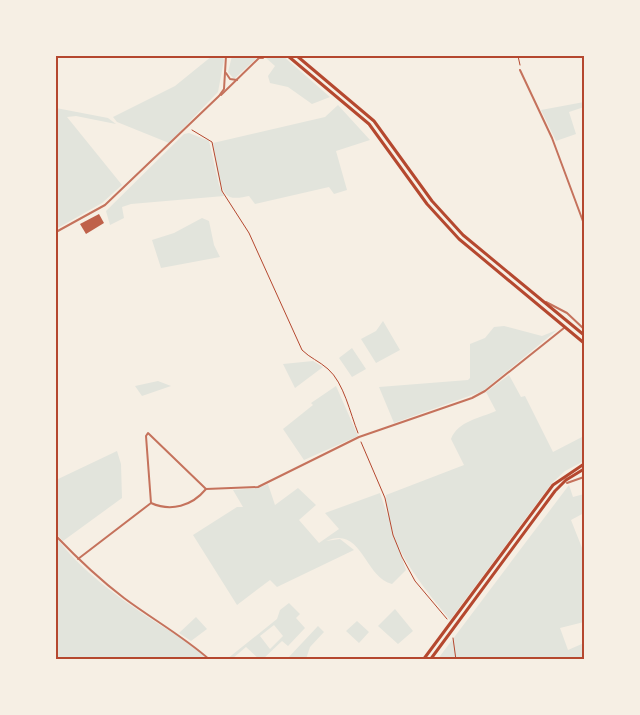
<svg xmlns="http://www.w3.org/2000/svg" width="640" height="715" viewBox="0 0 640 715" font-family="'Noto Sans',sans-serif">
  <rect width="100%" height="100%" fill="#f6efe4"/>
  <!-- green -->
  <path fill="#e2e4dc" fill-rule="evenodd" d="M 212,56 L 222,56 L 224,60 L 218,92 L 169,143 L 117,122 L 113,117 L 175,86 Z
    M 232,56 L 259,56 L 234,79 L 228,72 Z
    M 268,56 L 283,56 L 330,97 L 312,104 L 288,87 L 270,83 L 268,76 L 275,66 L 266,58 Z
    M 584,102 L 584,107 L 569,112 L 576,134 L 556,141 L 541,110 Z
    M 338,105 L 370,140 L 336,151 L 347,190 L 334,194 L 329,187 L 255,204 L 249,196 C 244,197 235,199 230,197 C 218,193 215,154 213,143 L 325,117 Z
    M 56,108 L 108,118 L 116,124 L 76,116 L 67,117 L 122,185 L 102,203 L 56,229 Z
    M 189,133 L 209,141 L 219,185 L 224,196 L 131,204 L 122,207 L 124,218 L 110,225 L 106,211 L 184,134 Z
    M 202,218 L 209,221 L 214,245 L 220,257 L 161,268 L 152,240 L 174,233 Z
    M 383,321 L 400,350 L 376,363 L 361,339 L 376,331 Z
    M 504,326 L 542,336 L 557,330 L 483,391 L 394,423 L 379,387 L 468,380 L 470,378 L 470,344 L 485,338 L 494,327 Z
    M 352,348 L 366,369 L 352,377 L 339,358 Z
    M 313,361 L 323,367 L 295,388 L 283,364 Z
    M 509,375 L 521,397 L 525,396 L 553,452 L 582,437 L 584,461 L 565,471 L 552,483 L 450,620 C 421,584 386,544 386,495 L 464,465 L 451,439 C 458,421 480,418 496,411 L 486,392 Z
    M 158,381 L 171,386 L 142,396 L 135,386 Z
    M 336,386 L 358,436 L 304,460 L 283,429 L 313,405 L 311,403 Z
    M 117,451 L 121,464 L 122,498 L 63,541 L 56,533 L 56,480 Z
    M 268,484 L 275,505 L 298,488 L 316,505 L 299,520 L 319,543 L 339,529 L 325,513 L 380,493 L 406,570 L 392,584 C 364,577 362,525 326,541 L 340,539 L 354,550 L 277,587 L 270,580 L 237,605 L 193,535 L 237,507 L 243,507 L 233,490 L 258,488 Z
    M 569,485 L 573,497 L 584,494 L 584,513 L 571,520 L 584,553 L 584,622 L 560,628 L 568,650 L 584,643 L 584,659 L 437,660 Z
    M 56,537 C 81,571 119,598 154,621 C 172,633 193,643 207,659 L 56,659 Z
    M 289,603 L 300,614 L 296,618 L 305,628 L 288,646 L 282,641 L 263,659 L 259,659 L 246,647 L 232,659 L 227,659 L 277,619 L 280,610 ZM 274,625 L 283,636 L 270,649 L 260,636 Z
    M 395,609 L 413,631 L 398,644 L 378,626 Z
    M 196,617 L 207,629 L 191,641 L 179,633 Z
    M 357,621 L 369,632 L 359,643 L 346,631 Z
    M 318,626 L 324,632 L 310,647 L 306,659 L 287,659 Z"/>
  <!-- building -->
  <path fill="#bf614a" d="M 99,214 L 104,223 L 86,234 L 80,224 Z"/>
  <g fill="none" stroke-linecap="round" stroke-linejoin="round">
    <!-- path -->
    <path stroke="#b5482f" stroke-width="1" d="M 518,56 L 520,65
      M 192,130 L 212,142 L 222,191 L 249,233 L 302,350 C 310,358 319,361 328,369 C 344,383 350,413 358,433
      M 361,442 L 385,498 L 393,535 L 402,557 L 415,581 L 447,619
      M 453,638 L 456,660"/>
    <!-- minor -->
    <path stroke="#c5725c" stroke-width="2" d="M 520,70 L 552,138 L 584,224
      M 226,73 L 230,79 L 237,80
      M 221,95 L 259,58 L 263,58
      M 546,302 L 567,313 L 584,329
      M 567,483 L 584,477
      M 151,503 L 146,436 L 148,433 L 206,489
      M 56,536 C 77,558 99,579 124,598 C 152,619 183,636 210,660
      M 584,549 L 584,548
      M 78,559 L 151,503 C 171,512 192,506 206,489 L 258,487 L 359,437 L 472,398 L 485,391 L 564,328"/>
    <!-- tertiary -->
    <path stroke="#c5725c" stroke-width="2" d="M 56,232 L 105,205 L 219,96 L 224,89 L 226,56"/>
    <!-- secondary -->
    <path stroke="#b5482f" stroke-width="3" d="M 288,56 L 369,124 L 427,204 L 459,239 L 584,343
      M 297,56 L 374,121 L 432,201 L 463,235 L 584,335"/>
    <!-- primary -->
    <path stroke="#b5482f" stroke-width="3" d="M 423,660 L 553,485 L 584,464
      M 430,660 L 555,491 L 566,480 L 584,469"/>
  </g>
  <!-- border -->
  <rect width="640" height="715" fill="none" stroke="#f6efe4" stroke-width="114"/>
  <rect x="57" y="57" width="526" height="601" fill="none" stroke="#b5482f" stroke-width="2"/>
</svg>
